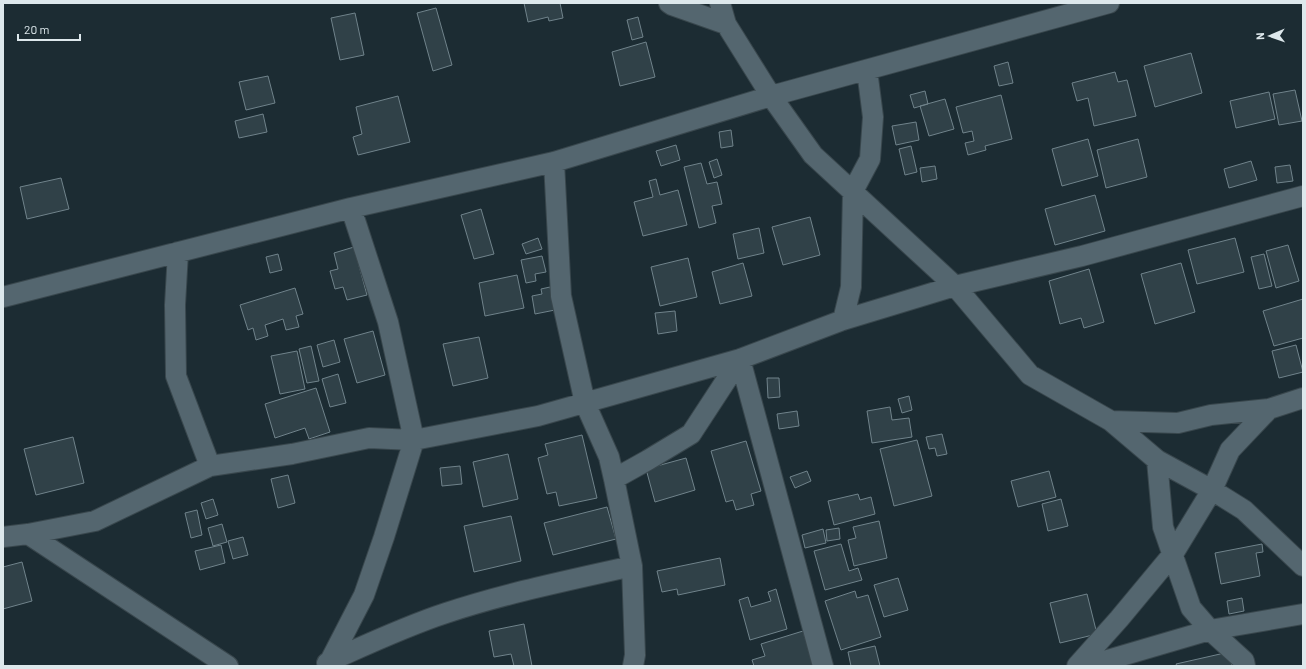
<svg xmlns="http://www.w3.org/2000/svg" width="1306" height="669" viewBox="0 0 1306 669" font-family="Barlow,sans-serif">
  <rect width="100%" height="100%" fill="#1c2c33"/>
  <!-- building -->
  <path fill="#304148" stroke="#70838b" d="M 524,3 L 560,3 L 563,18 L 549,21 L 548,17 L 528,22 Z
    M 436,8 L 452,65 L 433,71 L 417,13 Z
    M 355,13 L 364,55 L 340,60 L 331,18 Z
    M 638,17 L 643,37 L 632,40 L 627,20 Z
    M 646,42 L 655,77 L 620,86 L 612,52 Z
    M 1191,53 L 1202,93 L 1155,107 L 1144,66 Z
    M 1008,62 L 1013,83 L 999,86 L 994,66 Z
    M 1115,72 L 1118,82 L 1127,80 L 1136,116 L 1094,126 L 1088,98 L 1077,101 L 1072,83 Z
    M 268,76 L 275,103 L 246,110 L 239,82 Z
    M 1295,90 L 1302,121 L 1279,125 L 1273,94 Z
    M 925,91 L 928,104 L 914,108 L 910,95 Z
    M 1269,92 L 1275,119 L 1236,128 L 1230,101 Z
    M 1001,95 L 1012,139 L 985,146 L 986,150 L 968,155 L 965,143 L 974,141 L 972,131 L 963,133 L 956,107 Z
    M 398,96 L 410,142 L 358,155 L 353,137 L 362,134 L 356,107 Z
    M 945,99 L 954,129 L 929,136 L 920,106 Z
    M 263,114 L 267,132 L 239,138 L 235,121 Z
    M 916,122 L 919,140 L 896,145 L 892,126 Z
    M 731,130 L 733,146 L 721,148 L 719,132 Z
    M 1088,139 L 1098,176 L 1062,186 L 1052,149 Z
    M 1138,139 L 1147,177 L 1106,188 L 1097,150 Z
    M 676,145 L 680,160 L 661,166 L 656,151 Z
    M 911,146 L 917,172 L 905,175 L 899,149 Z
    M 717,159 L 722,175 L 714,178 L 709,162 Z
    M 1251,161 L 1257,180 L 1229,188 L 1224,169 Z
    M 701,163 L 707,184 L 717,182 L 722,204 L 712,206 L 716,223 L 699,228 L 684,167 Z
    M 1290,165 L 1293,181 L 1277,183 L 1275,167 Z
    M 935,166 L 937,179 L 922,182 L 920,168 Z
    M 61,178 L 69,209 L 27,219 L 20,187 Z
    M 656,179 L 660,195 L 678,190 L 687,225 L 643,236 L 634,202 L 653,197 L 649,181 Z
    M 1095,195 L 1105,231 L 1055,245 L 1045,209 Z
    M 481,209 L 494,254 L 474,259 L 461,215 Z
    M 810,217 L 820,255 L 783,265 L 772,227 Z
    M 759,228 L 764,253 L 738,259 L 733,234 Z
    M 538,238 L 542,249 L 526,254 L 522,244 Z
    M 1235,238 L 1244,272 L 1197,284 L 1188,250 Z
    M 1288,245 L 1299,281 L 1276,288 L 1266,251 Z
    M 354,247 L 367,295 L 347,300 L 343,287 L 335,289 L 330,271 L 338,269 L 334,253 Z
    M 278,254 L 282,270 L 270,273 L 266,257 Z
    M 1264,254 L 1272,286 L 1259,289 L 1251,257 Z
    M 542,256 L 546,272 L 535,274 L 536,281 L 526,283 L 521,260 Z
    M 688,258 L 697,297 L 660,306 L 651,267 Z
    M 743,263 L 752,296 L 720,304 L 712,272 Z
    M 1181,263 L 1195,312 L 1155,324 L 1141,274 Z
    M 1089,269 L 1104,322 L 1084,328 L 1081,318 L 1060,324 L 1049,281 Z
    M 517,275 L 524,308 L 485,316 L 479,283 Z
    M 550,287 L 555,310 L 535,314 L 532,296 L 542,294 L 541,289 Z
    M 295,288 L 303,314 L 296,316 L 299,327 L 286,330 L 283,319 L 265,325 L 268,336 L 256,340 L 253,328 L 248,330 L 240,305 Z
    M 1303,299 L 1303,338 L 1274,346 L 1263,311 Z
    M 675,311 L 677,331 L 658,334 L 655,313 Z
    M 373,331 L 385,375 L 357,383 L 344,339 Z
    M 479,337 L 488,378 L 453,386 L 443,344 Z
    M 334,340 L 340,362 L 323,367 L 317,345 Z
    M 1296,345 L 1303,372 L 1279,378 L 1272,351 Z
    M 311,346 L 319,381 L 307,383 L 299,349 Z
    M 297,351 L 305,389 L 280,394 L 271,356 Z
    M 338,374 L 346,403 L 330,407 L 322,379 Z
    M 767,378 L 779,378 L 780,397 L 768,398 Z
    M 316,388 L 330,432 L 309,439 L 305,428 L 275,438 L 265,404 Z
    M 909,396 L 912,410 L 902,413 L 898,399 Z
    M 890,407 L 892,420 L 909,418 L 912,437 L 872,443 L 867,411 Z
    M 797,411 L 799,426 L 779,429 L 777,414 Z
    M 942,434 L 947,454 L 937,456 L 935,448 L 929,449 L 926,437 Z
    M 582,435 L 597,498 L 559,506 L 556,492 L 547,494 L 538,458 L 548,455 L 545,444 Z
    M 73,437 L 84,483 L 36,495 L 24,449 Z
    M 917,440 L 932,496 L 894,506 L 880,449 Z
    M 746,441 L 761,491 L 751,494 L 754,505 L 736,510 L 733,500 L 726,502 L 711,451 Z
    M 508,454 L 518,499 L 483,507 L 473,462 Z
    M 686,458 L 695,490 L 655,502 L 646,469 Z
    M 460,466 L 462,484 L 442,486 L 440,468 Z
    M 807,471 L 811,481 L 795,488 L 790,477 Z
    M 1049,471 L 1056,497 L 1018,507 L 1011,481 Z
    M 288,475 L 295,503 L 278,508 L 271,479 Z
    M 858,494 L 860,500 L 871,497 L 875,514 L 834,525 L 828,501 Z
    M 213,499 L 218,515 L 206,519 L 201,503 Z
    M 1061,499 L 1068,526 L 1048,531 L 1042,504 Z
    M 607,507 L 616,539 L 553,555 L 544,523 Z
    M 197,510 L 202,535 L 191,538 L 185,513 Z
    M 511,516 L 521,561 L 474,572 L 464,526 Z
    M 879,521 L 887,558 L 854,566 L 848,540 L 856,538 L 853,527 Z
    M 222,524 L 227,542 L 213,546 L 208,528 Z
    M 839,528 L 840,539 L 827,541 L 826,530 Z
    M 823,529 L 826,543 L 805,548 L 802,535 Z
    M 243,537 L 248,555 L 233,559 L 228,541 Z
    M 841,544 L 849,571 L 858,568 L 862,580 L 825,590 L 814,551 Z
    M 1262,544 L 1263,552 L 1256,553 L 1260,576 L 1221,584 L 1215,553 Z
    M 221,545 L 225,563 L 200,570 L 195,551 Z
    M 720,558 L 725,585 L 678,595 L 677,589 L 662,592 L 657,571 Z
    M 22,562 L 32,601 L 3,609 L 3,567 Z
    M 898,578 L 908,610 L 884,617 L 874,585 Z
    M 776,589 L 787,629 L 750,640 L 739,600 L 748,597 L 751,607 L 771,601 L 768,592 Z
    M 855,591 L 857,598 L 868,595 L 881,637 L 841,650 L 825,601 Z
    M 1087,594 L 1097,634 L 1060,643 L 1050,603 Z
    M 1242,598 L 1244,611 L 1229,614 L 1227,601 Z
    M 524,624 L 532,666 L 514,666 L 511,654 L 494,657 L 489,631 Z
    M 803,631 L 814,666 L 754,666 L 752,660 L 765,656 L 761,644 Z
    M 875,646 L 880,666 L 851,666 L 848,652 Z
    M 1229,652 L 1232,666 L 1177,666 L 1176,664 Z"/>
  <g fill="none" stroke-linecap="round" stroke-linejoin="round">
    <defs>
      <path id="minor" d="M 669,3 L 672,5 L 726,24
        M 720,3 L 726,24 L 771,96 L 813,155 L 955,286 L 1030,375 L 1111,421 L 1157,460 L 1212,490 L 1244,510 L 1303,566
        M 554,162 L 561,296 L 585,403 L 609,457 L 614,479 L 632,566 L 635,655 L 633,666
        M 178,252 L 175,305 L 176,376 L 210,466
        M 3,297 L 351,208 L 554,162 L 771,96 L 1109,3
        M 843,320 L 851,287 L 853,191 L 870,159 L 873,117 L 867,70
        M 740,359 L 823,666
        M 1111,421 L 1178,423 L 1211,415 L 1269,409 L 1303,398
        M 1157,460 L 1163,527 L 1191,608 L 1210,630 L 1244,661 L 1245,666
        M 614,479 L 648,460 L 691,434 L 740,359
        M 28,534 L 228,666
        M 3,537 L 28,534 L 95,521 L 210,466 L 292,454 L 369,438 L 414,440 L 538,416 L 740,359 L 843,320 L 955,286 L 1082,256 L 1303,196
        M 330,661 L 364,595 L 384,537 L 414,440 L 388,322 L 351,208
        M 327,663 L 330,661 C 368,644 406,626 446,613 C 506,593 570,580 632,566
        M 1077,666 L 1119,619 L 1173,554 L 1212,490 L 1230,450 L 1269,409
        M 1087,666 L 1210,630 L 1303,614"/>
    </defs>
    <!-- minor casing -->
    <use href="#minor" stroke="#39474d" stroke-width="22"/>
    <!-- minor -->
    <use href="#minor" stroke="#54666f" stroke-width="20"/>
  </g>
  <!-- border -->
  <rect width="1306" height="669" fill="none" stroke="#dde8ec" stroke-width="8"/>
  <!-- north arrow -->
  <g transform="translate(1270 36) rotate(268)" stroke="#1c2c33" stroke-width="3" paint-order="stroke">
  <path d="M0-3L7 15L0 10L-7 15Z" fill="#dde8ec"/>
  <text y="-6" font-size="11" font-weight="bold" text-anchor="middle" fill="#dde8ec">N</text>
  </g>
  <!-- scale -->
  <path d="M18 34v6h62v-6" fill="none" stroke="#dde8ec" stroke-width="2"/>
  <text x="24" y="34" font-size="12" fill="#dde8ec" stroke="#1c2c33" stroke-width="3" paint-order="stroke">20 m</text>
</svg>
